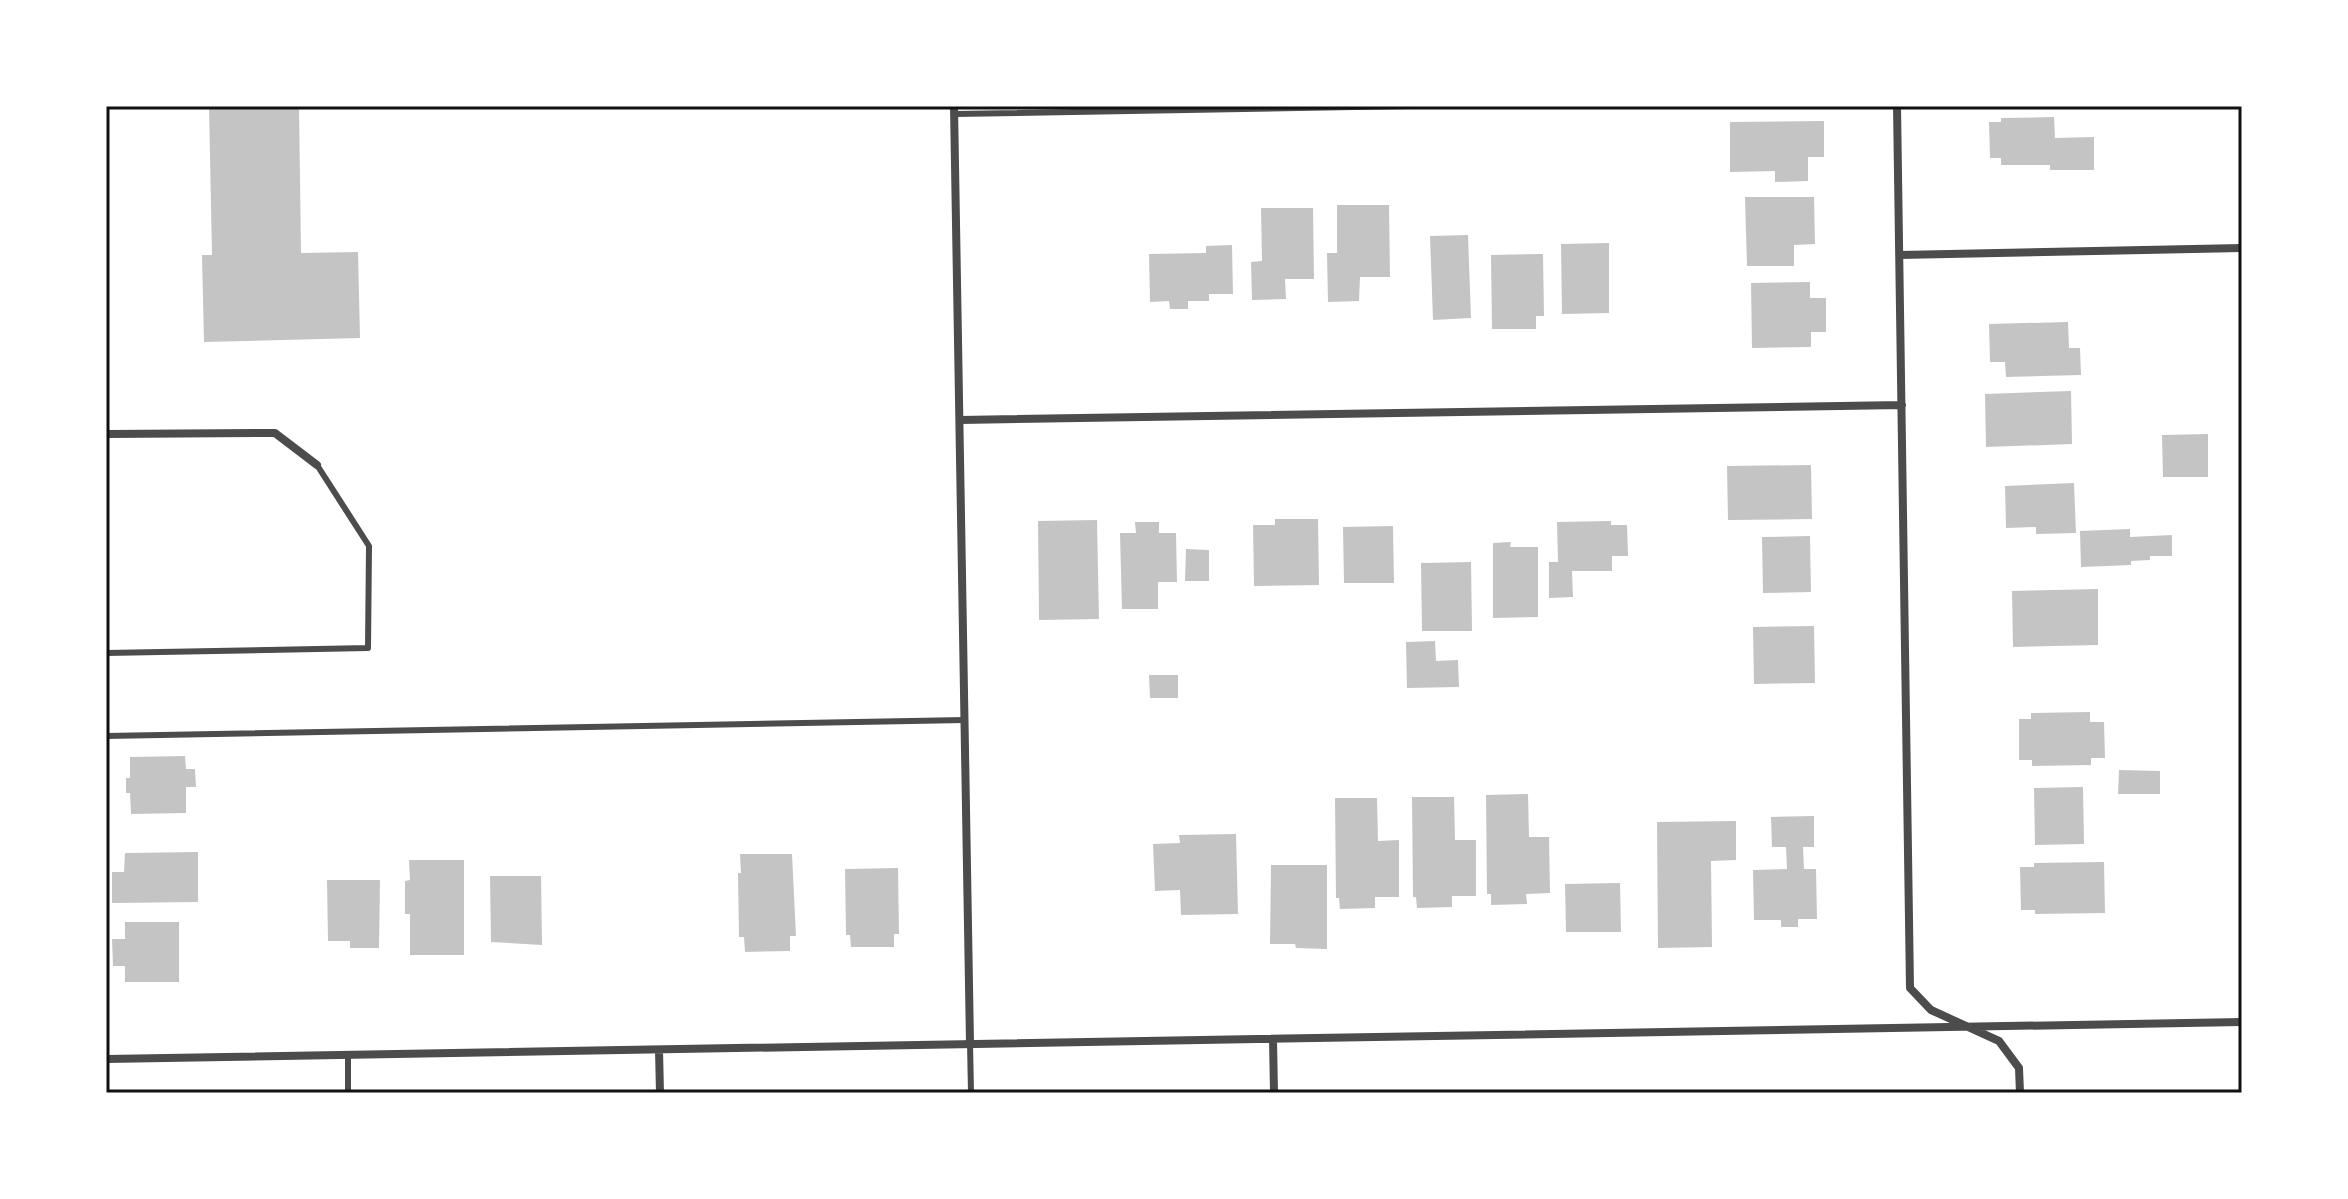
<svg xmlns="http://www.w3.org/2000/svg" width="2348" height="1199" viewBox="0 0 2348 1199" font-family="'Varela Round',sans-serif">
  <rect width="100%" height="100%" fill="#fff"/>
  <!-- building -->
  <path fill="#c4c4c4" d="M 209,106 L 299,106 L 301,253 L 358,252 L 360,338 L 204,342 L 202,255 L 212,255 Z
    M 2054,117 L 2055,138 L 2094,137 L 2094,170 L 2050,170 L 2050,165 L 2001,165 L 2001,158 L 1990,158 L 1989,122 L 2001,122 L 2001,118 Z
    M 1824,121 L 1824,157 L 1808,157 L 1808,181 L 1775,182 L 1775,171 L 1730,172 L 1730,122 Z
    M 1745,197 L 1814,197 L 1815,244 L 1794,245 L 1794,266 L 1747,266 Z
    M 1337,205 L 1389,205 L 1390,277 L 1360,277 L 1359,301 L 1328,302 L 1327,253 L 1337,253 Z
    M 1261,208 L 1313,208 L 1314,279 L 1285,279 L 1286,299 L 1252,300 L 1251,262 L 1262,261 Z
    M 1468,235 L 1471,318 L 1433,320 L 1430,236 Z
    M 1609,243 L 1609,313 L 1562,314 L 1561,244 Z
    M 1232,245 L 1233,294 L 1209,294 L 1209,301 L 1188,301 L 1188,309 L 1170,309 L 1169,301 L 1150,302 L 1149,254 L 1206,253 L 1206,246 Z
    M 1543,254 L 1544,316 L 1536,316 L 1536,329 L 1492,329 L 1491,255 Z
    M 1810,282 L 1810,298 L 1826,298 L 1826,332 L 1811,332 L 1811,347 L 1752,348 L 1751,283 Z
    M 2068,322 L 2069,348 L 2080,348 L 2081,375 L 2006,377 L 2005,362 L 1990,362 L 1989,324 Z
    M 2071,391 L 2072,444 L 1986,447 L 1985,394 Z
    M 2208,434 L 2208,477 L 2163,477 L 2162,435 Z
    M 1811,465 L 1812,519 L 1728,520 L 1727,466 Z
    M 2074,483 L 2076,533 L 2036,534 L 2036,527 L 2006,528 L 2005,486 Z
    M 1275,519 L 1318,519 L 1319,585 L 1254,586 L 1253,525 L 1275,525 Z
    M 1097,520 L 1099,619 L 1039,620 L 1038,521 Z
    M 1611,521 L 1611,525 L 1627,525 L 1628,556 L 1612,556 L 1612,571 L 1572,571 L 1573,597 L 1549,598 L 1549,562 L 1558,562 L 1557,522 Z
    M 1135,522 L 1159,522 L 1159,533 L 1176,533 L 1177,582 L 1158,582 L 1158,609 L 1122,609 L 1120,533 L 1136,533 Z
    M 1393,526 L 1394,583 L 1344,583 L 1343,527 Z
    M 2130,529 L 2130,537 L 2172,535 L 2172,556 L 2150,556 L 2150,560 L 2131,561 L 2131,565 L 2081,567 L 2080,531 Z
    M 1810,536 L 1811,592 L 1763,593 L 1762,537 Z
    M 1511,542 L 1510,547 L 1538,547 L 1538,617 L 1493,618 L 1493,543 Z
    M 1186,549 L 1209,550 L 1209,581 L 1185,581 Z
    M 1471,562 L 1472,631 L 1422,631 L 1421,563 Z
    M 2098,589 L 2098,645 L 2013,647 L 2012,591 Z
    M 1814,626 L 1815,683 L 1754,684 L 1753,627 Z
    M 1435,641 L 1436,661 L 1458,660 L 1459,687 L 1407,688 L 1406,642 Z
    M 1149,675 L 1178,675 L 1178,698 L 1150,698 Z
    M 2090,712 L 2090,722 L 2104,722 L 2105,758 L 2091,758 L 2091,765 L 2032,766 L 2032,760 L 2019,760 L 2019,719 L 2031,719 L 2031,713 Z
    M 185,756 L 186,769 L 195,769 L 196,787 L 186,787 L 186,813 L 131,814 L 130,793 L 126,793 L 126,778 L 130,778 L 130,757 Z
    M 2119,770 L 2160,771 L 2160,794 L 2118,794 Z
    M 2083,787 L 2084,844 L 2035,845 L 2034,788 Z
    M 1528,794 L 1529,837 L 1549,837 L 1550,893 L 1526,894 L 1527,904 L 1491,905 L 1491,894 L 1487,894 L 1486,795 Z
    M 1412,797 L 1454,797 L 1455,840 L 1476,840 L 1476,896 L 1452,896 L 1452,907 L 1417,908 L 1416,897 L 1413,897 Z
    M 1335,798 L 1377,798 L 1378,841 L 1399,840 L 1399,897 L 1375,897 L 1375,908 L 1340,909 L 1339,898 L 1336,898 Z
    M 1814,816 L 1814,847 L 1803,847 L 1804,869 L 1816,869 L 1817,919 L 1798,919 L 1798,927 L 1781,927 L 1781,920 L 1754,920 L 1753,870 L 1787,869 L 1786,847 L 1772,847 L 1771,817 Z
    M 1736,821 L 1736,860 L 1711,861 L 1712,947 L 1658,948 L 1657,822 Z
    M 1236,834 L 1238,914 L 1181,915 L 1180,890 L 1155,891 L 1153,844 L 1180,843 L 1179,835 Z
    M 198,852 L 198,902 L 112,903 L 112,872 L 124,872 L 125,853 Z
    M 740,854 L 792,854 L 796,936 L 790,936 L 790,951 L 745,952 L 744,937 L 739,937 L 738,873 L 741,873 Z
    M 409,860 L 464,860 L 464,955 L 410,955 L 410,914 L 405,914 L 405,881 L 410,880 Z
    M 2104,862 L 2105,913 L 2035,914 L 2035,910 L 2021,910 L 2020,867 L 2034,867 L 2034,863 Z
    M 1271,865 L 1327,865 L 1327,949 L 1296,948 L 1295,944 L 1270,944 Z
    M 898,868 L 899,934 L 894,934 L 894,947 L 851,947 L 850,935 L 846,935 L 845,869 Z
    M 490,876 L 541,876 L 542,945 L 491,942 Z
    M 327,880 L 380,880 L 379,948 L 350,948 L 350,941 L 328,941 Z
    M 1620,883 L 1621,932 L 1566,932 L 1565,884 Z
    M 125,922 L 179,922 L 179,982 L 125,982 L 125,966 L 113,966 L 112,939 L 125,939 Z"/>
  <g fill="none" stroke-linecap="round" stroke-linejoin="round">
    <!-- service -->
    <path stroke="#4c4c4c" stroke-width="6" d="M 954,114 L 1410,106
      M 106,653 L 368,648 L 369,546 L 317,465
      M 106,736 L 965,720
      M 970,1043 L 971,1093
      M 348,1055 L 348,1093"/>
    <!-- minor -->
    <path stroke="#4c4c4c" stroke-width="8" d="M 954,106 L 970,1043
      M 1897,106 L 1910,988 L 1931,1010 L 1999,1041 L 2019,1068 L 2020,1093
      M 1900,255 L 2242,248
      M 960,420 L 1902,405
      M 106,434 L 275,433 L 317,465
      M 1273,1039 L 1274,1093
      M 659,1050 L 660,1093
      M 106,1059 L 2242,1022"/>
  </g>
  <!-- border -->
  <rect width="2348" height="1199" fill="none" stroke="#ffffff" stroke-width="216"/>
  <rect x="108" y="108" width="2132" height="983" fill="none" stroke="#111" stroke-width="3"/>
</svg>
